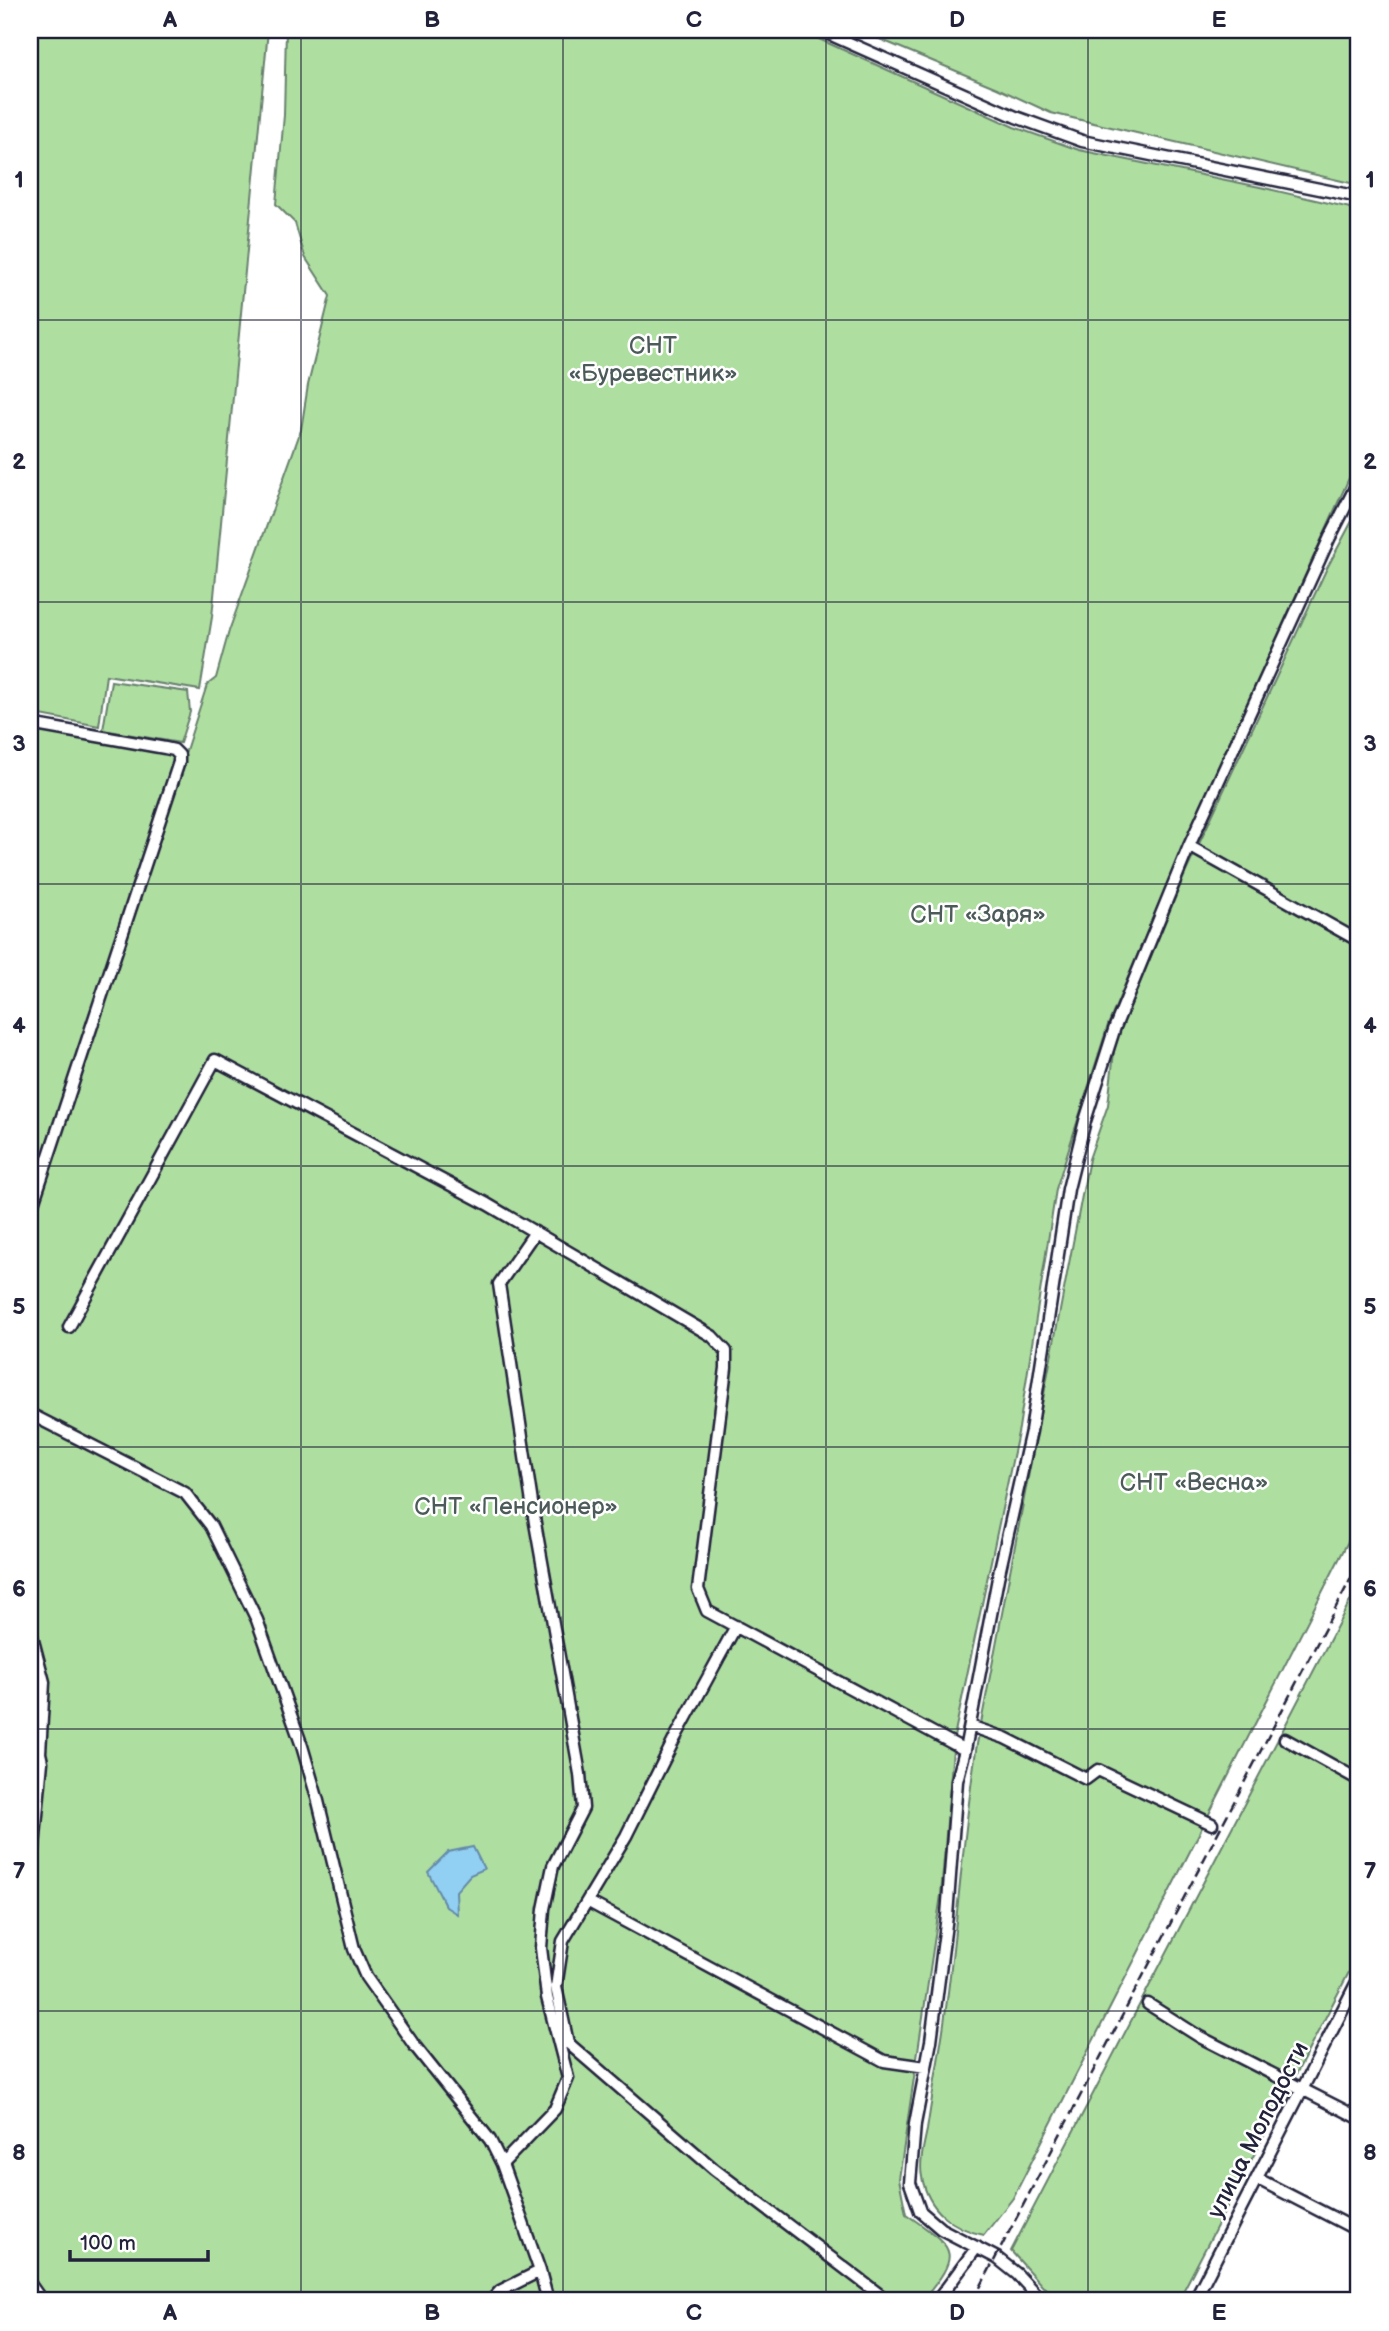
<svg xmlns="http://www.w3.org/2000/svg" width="1389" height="2331" viewBox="0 0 1389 2331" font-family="'Balsamiq Sans',sans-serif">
  <rect width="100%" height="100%" fill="#fff"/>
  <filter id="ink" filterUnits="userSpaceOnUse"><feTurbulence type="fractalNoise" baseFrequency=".0143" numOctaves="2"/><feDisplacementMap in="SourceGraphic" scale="14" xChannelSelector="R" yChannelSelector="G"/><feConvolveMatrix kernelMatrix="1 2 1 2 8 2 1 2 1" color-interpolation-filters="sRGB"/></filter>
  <g filter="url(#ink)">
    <!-- green -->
    <path fill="#aedfa0" stroke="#68806e" stroke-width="2" d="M 30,30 L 268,30 L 212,617 L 200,690 L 106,675 L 99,726 L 30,713 Z
      M 286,30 L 799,30 L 1014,127 L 1079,150 L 1260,187 L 1359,210 L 1359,456 L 1183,846 L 1108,1025 L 1056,1189 L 1019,1428 L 954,1737 L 941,1895 L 899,2179 L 906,2214 C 955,2249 964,2251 922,2301 L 30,2301 L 30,1223 L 102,1012 L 207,685 L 216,678 L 229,631 L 301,430 L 308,385 L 330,296 L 305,257 L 295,223 L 276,204 L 284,115 Z
      M 858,30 L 1359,30 L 1359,185 L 1051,113 L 997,88 Z
      M 1359,508 L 1359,1520 L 1013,2198 L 984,2235 C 953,2229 928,2210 922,2177 C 919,2163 924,2144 927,2130 C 932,2096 938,2063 943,2030 C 957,1934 962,1839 977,1744 L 1089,1159 L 1108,1105 L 1115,1043 L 1185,874 L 1326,570 Z
      M 111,681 L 188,692 L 190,712 L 180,743 L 103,730 Z
      M 30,728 L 172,754 L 175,762 L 30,1198 Z
      M 1359,1584 L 1359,1953 L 1178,2301 L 1070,2301 L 1043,2287 L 1011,2251 Z"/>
    <!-- water -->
    <path fill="#91d0f2" stroke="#658aa9" stroke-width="2" d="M 473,1847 L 484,1869 L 470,1875 L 456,1891 L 457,1914 L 446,1907 L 428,1872 L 448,1852 Z"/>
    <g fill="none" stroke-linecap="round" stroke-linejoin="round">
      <defs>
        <path id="minor" d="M 820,30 L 1016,117 L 1082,141 L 1359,197
          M 30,724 L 165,748 L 174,750 L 179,755 L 179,762 L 30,1213
          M 1189,846 L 1359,941
          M 69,1327 L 215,1060 L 487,1204 L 712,1336 L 726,1351 L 726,1368 L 698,1589 L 707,1611 L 965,1750
          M 30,1414 L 185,1493 L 211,1526 L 257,1620 L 302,1746 L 318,1801 L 354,1949 L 366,1977 L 414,2045 L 490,2140 L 502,2164 L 540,2271 L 548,2301
          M 736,1626 L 675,1738 L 626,1836 L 563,1941 L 556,1987 L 568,2043 L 714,2169 L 888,2301
          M 30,1629 L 44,1682 L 40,1753 L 42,1762 L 30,1890
          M 970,1726 L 1005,1738 L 1086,1779 L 1098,1770 L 1212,1824
          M 1285,1739 L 1359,1780
          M 587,1901 L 884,2061 L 926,2067
          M 1148,2004 L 1200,2037 L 1359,2118
          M 502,2164 L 555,2109 L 568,2078 L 547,1997 L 541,1948 L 544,1909 L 553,1866 L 583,1808 L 580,1774 L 535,1523 L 499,1284 L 535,1232
          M 1258,2179 L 1359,2231
          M 30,2284 L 42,2301
          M 491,2301 L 500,2291 L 540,2271
          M 937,2301 L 977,2247
          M 1042,2301 L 1017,2274 L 997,2258 L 941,2229 L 920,2211 L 910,2183 L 915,2124 L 931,2041 L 947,1916 L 957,1781 L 965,1750 L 998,1578 L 1031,1431 L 1068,1189 L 1085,1121 L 1115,1027 L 1189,846 L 1330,537 L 1359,480
          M 1194,2301 L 1359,1978"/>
      </defs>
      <!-- minor casing -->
      <use href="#minor" stroke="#22223b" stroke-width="15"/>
      <!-- minor -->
      <use href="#minor" stroke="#fff" stroke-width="10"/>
      <!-- rail -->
      <path stroke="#22223b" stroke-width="2.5" stroke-dasharray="10 5" stroke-linecap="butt" d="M 973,2301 L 1359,1563"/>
    </g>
  </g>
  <!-- grid -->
  <path fill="none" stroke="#22223b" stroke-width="2" stroke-opacity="0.55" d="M 301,30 L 301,2301M 563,30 L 563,2301M 826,30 L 826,2301M 1088,30 L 1088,2301M 30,320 L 1359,320M 30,602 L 1359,602M 30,884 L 1359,884M 30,1166 L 1359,1166M 30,1447 L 1359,1447M 30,1729 L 1359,1729M 30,2011 L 1359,2011"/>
  <g text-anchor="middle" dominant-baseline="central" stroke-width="5" stroke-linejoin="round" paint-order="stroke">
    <!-- park labels -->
    <g font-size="24" fill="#4c5b59" stroke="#fff">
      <text x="653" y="345">СНТ<tspan x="653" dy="28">«Буревестник»</tspan></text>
      <text x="978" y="914">СНТ «Заря»</text>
      <text x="1194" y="1482">СНТ «Весна»</text>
      <text x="516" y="1506">СНТ «Пенсионер»</text>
    </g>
    <!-- street labels -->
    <g font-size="24" fill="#22223b" stroke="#fff">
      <text transform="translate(1258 2130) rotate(-63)">улица Молодости</text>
    </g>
  </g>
  <!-- margin -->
  <rect width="1389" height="2331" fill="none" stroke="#fff" stroke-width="77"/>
  <!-- scale -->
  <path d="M70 2250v10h138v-10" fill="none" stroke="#22223b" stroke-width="3.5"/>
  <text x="80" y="2250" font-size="21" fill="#22223b" stroke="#ffffff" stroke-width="5" paint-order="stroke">100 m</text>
  <rect x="38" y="38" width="1312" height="2254" fill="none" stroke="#22223b" stroke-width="2.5"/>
  <g font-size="23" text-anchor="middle" font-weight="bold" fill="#22223b">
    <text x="170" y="27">A</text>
    <text x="432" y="27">B</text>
    <text x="694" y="27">C</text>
    <text x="957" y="27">D</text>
    <text x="1219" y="27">E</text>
    <text x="19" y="187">1</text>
    <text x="1370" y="187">1</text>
    <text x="19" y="469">2</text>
    <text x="1370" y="469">2</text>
    <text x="19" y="751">3</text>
    <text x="1370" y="751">3</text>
    <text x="19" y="1033">4</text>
    <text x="1370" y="1033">4</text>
    <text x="19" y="1314">5</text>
    <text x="1370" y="1314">5</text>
    <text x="19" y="1596">6</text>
    <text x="1370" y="1596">6</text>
    <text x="19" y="1878">7</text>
    <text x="1370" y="1878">7</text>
    <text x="19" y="2160">8</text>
    <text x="1370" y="2160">8</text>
    <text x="170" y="2320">A</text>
    <text x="432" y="2320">B</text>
    <text x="694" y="2320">C</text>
    <text x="957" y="2320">D</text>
    <text x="1219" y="2320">E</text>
  </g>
</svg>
